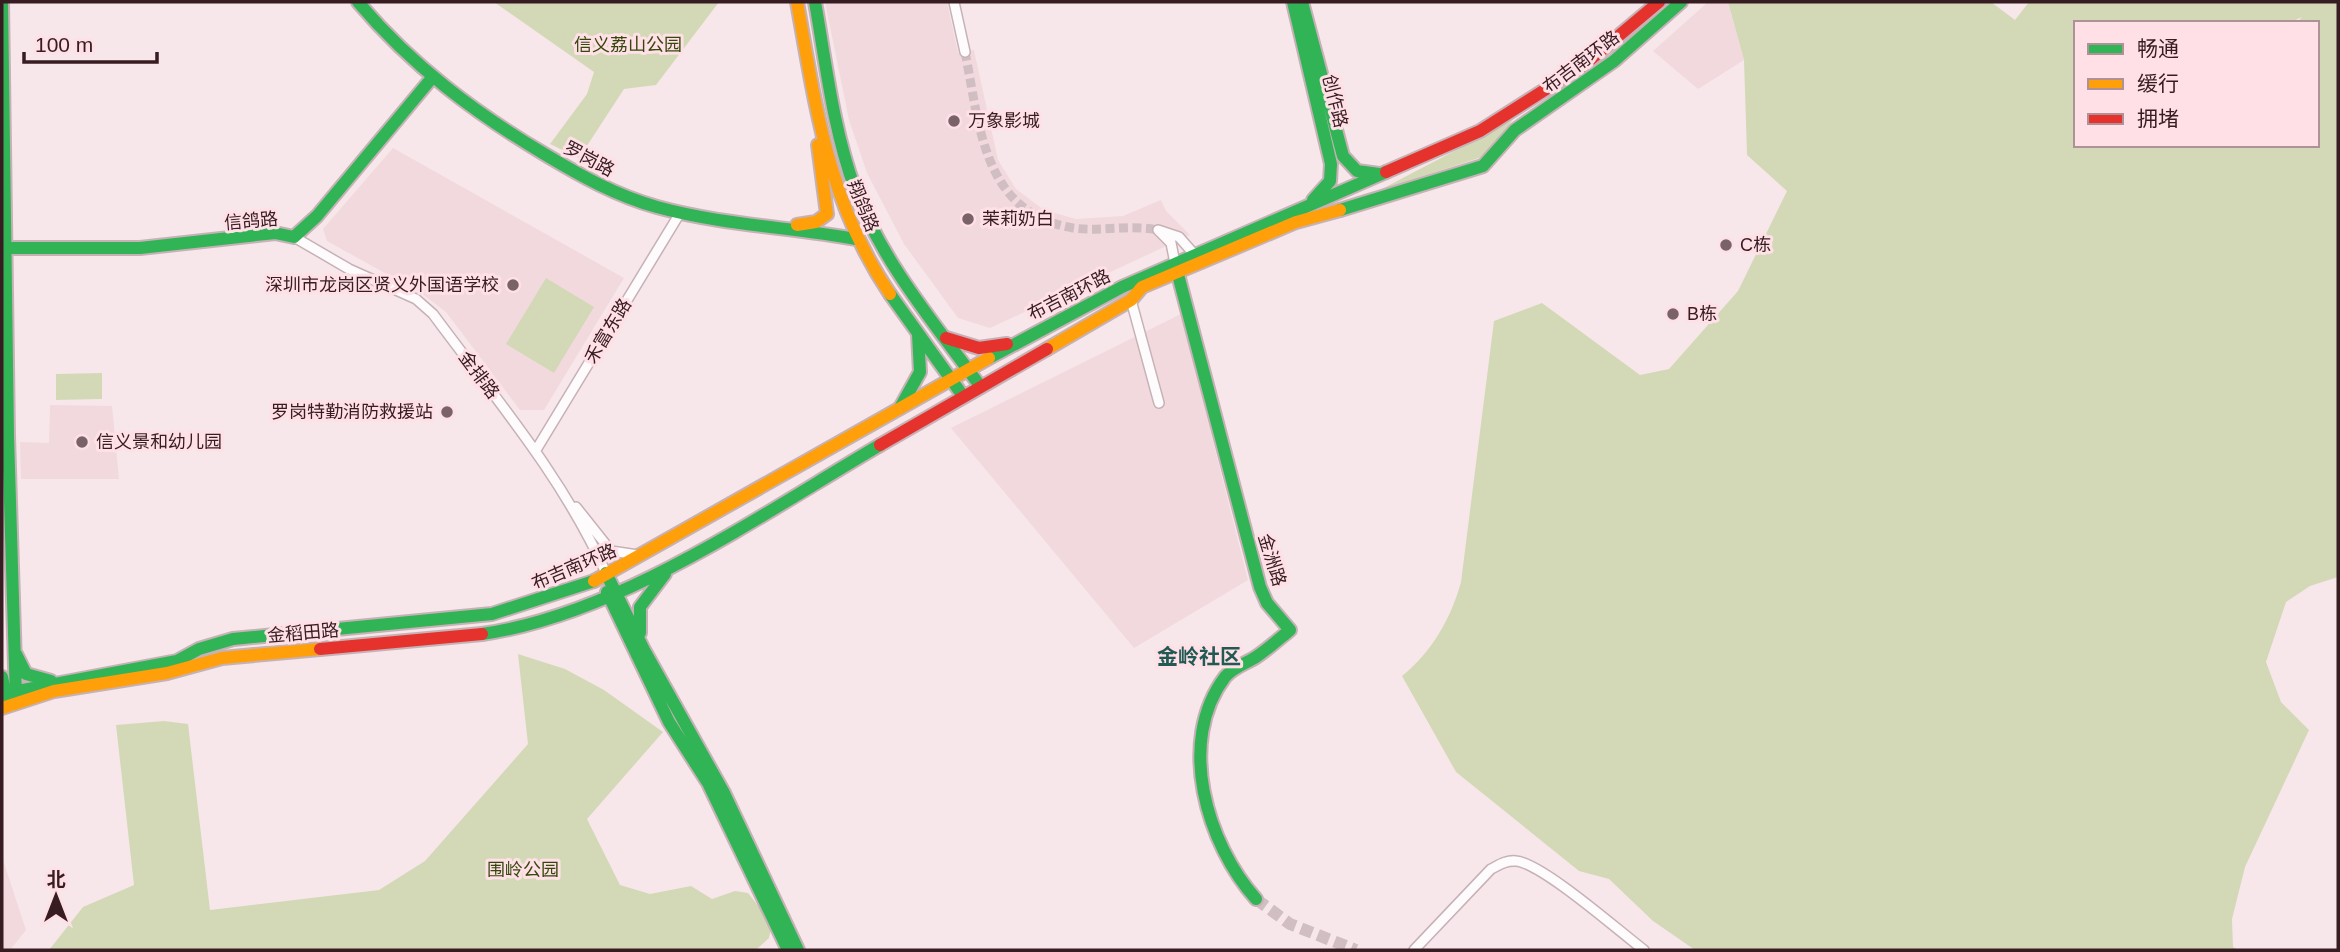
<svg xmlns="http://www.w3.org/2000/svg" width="2340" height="952" viewBox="0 0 2340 952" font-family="Helvetica,'Noto Sans SC',sans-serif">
  <rect width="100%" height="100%" fill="#f7e7ea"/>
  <!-- built -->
  <path fill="#f2d9de" d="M 825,2 L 947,2 L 958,53 L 974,50 L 998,160 L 1016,189 L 1044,210 L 1076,219 L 1123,216 L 1161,200 L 1166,211 L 1190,235 L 990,328 L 958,318 L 904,244 L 867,173 L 849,120 Z
    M 1708,2 L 1728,2 L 1744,60 L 1698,89 L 1653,51 Z
    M 393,148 L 624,278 L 544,410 L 520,410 L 446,312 L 421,293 L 327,241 L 323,229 Z
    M 1181,314 L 1248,580 L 1134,648 L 951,428 Z
    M 50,405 L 112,406 L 119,479 L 21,479 L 20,442 L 49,443 Z
    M 2,857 L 26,930 L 10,950 L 2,950 Z"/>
  <!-- green -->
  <path fill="#d3d9b6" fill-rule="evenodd" d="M 494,2 L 719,2 L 656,85 L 624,89 L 579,158 L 550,144 L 587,94 L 594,72 Z
    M 1728,2 L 1991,2 L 2015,20 L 2029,2 L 2338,2 L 2338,577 L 2310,586 L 2286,602 L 2266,662 L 2281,702 L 2309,730 L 2245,867 L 2232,919 L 2233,947 L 2238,950 L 1695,950 L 1653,921 L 1609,879 L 1579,871 L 1456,772 L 1402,676 C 1432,652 1451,618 1461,582 L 1494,321 L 1542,303 L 1640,375 L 1669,369 L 1738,291 L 1787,191 L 1747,155 L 1744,60 ZM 2302,17 L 2296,23 L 2317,23 L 2317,145 L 2076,145 L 2076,23 L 2289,23 Z
    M 1513,120 L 1482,157 L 1380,190 Z
    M 546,278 L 594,307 L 554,373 L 506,344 Z
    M 102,373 L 102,399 L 56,400 L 56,374 Z
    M 518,654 L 565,669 L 604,690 L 663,732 L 587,819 L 620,885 L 650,894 L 691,886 L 712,899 L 735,891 L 748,893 L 772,923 L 769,938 L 756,950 L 49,950 L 83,907 L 134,885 L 116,725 L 164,721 L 188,724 L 210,910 L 379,890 L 425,861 L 528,744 Z"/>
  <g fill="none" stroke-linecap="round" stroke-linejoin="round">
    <!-- street-tunnel -->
    <path stroke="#d1bec2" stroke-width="9" stroke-dasharray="9 4.5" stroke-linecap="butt" d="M 965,52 C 980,125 982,213 1073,228 C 1102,232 1129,224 1158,230"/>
    <!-- secondary-tunnel -->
    <path stroke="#d1bec2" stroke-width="12" stroke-dasharray="12 6" stroke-linecap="butt" d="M 1256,899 L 1290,924 L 1356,950"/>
    <defs>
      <path id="street" d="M 954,2 L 965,52
        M 1158,230 L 1179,237 L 1194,254
        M 1159,231 L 1171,243 L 1175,263
        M 294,237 L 349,269 L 416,299 L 433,314 C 495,398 563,477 606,573
        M 1131,300 L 1159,403
        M 536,450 L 680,213
        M 576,507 L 611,551 L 638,555
        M 1414,950 L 1491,869 C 1499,865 1506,860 1516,861 C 1542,863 1620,932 1644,950"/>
      <path id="fast" d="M 2,2 L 8,436 L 16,698
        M 358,2 C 412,66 475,113 546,155 C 581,176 617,196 657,207 C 722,225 790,227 856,239
        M 815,2 C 826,64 833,129 855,189 C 882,262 935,324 980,386
        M 1293,2 L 1331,164 L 1330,181 L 1313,200
        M 1302,2 L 1343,156 L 1357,171 L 1379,174
        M 1340,210 L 1483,166 L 1515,130 L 1614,61 L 1681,2
        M 2,248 L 140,248 L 275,233 L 294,237 L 317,216 L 431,79
        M 1176,267 L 1260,587 L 1267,603 L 1290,630 C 1279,639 1268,649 1256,657 C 1247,663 1233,667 1225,677 C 1176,742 1207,844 1256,899
        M 890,294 L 963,396
        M 989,358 L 1122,287 L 1386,172
        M 900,408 L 920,372 L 918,334
        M 606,573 L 644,650 L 724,793 L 798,950
        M 607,592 L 669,722 L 708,783 L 788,950
        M 640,633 L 640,607 L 665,574
        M 482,634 C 620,614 760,515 880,445
        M 16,654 L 26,674 L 51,681
        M 2,677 L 7,702
        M 2,697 L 23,690 L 177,661 L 199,649 L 233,639 L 492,614 L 594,581"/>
      <path id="slow" d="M 797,2 C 816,108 828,202 890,294
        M 797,225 L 816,222 L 827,214 L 818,145
        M 1047,349 L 1131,300 L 1142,287 L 1296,222 L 1340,210
        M 594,581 L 989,358
        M 2,708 L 54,691 L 167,673 L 222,658 L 320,649"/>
      <path id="jam" d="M 1386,172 L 1480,131 L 1584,65 L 1659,2
        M 946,338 L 979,348 L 1007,344
        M 880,445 L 1047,349
        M 320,649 L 482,634"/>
    </defs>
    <!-- street casing -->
    <use href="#street" stroke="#c6b2b6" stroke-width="12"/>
    <!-- fast casing -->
    <use href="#fast" stroke="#c6b2b6" stroke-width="16"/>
    <!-- slow casing -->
    <use href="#slow" stroke="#c6b2b6" stroke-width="16"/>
    <!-- jam casing -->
    <use href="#jam" stroke="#c6b2b6" stroke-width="16"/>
    <!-- street -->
    <use href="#street" stroke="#fefbfc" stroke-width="9"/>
    <!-- fast -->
    <use href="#fast" stroke="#30b455" stroke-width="12"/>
    <!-- slow -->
    <use href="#slow" stroke="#ff9f0a" stroke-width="12"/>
    <!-- jam -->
    <use href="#jam" stroke="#e5322d" stroke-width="12"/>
  </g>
  <!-- markers -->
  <g fill="#7a6368" stroke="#fee0e6" stroke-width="2.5">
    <circle cx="954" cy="121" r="7"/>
    <circle cx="968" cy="219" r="7"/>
    <circle cx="1726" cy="245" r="7"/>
    <circle cx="513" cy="285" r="7"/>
    <circle cx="1673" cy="314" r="7"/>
    <circle cx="447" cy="412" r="7"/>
    <circle cx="82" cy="442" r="7"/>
  </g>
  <g text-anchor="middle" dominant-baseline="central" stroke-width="6" stroke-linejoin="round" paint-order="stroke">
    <!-- park labels -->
    <g font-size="18" fill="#35470b" stroke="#fee0e6">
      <text x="628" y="45">信义荔山公园</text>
      <text x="523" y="870">围岭公园</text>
    </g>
    <!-- street labels -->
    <g font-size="18" fill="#371c22" stroke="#fee0e6">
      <text transform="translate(1581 62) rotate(-37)">布吉南环路</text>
      <text transform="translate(1335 101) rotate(76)">创作路</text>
      <text transform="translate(589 159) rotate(28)">罗岗路</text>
      <text transform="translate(863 206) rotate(68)">翔鸽路</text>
      <text transform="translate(251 221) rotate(-5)">信鸽路</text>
      <text transform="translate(1069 295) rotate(-27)">布吉南环路</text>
      <text transform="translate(608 331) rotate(-59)">禾富东路</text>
      <text transform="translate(479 375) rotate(53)">金排路</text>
      <text transform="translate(1272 560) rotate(73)">金洲路</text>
      <text transform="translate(574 567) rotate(-23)">布吉南环路</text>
      <text transform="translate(303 633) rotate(-5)">金稻田路</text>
    </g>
    <!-- poi labels -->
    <g font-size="18" fill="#371c22" stroke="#fee0e6" text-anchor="start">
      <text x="968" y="121">万象影城</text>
      <text x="982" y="219">茉莉奶白</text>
      <text x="1740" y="245">C栋</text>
      <text x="499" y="285" text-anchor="end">深圳市龙岗区贤义外国语学校</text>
      <text x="1687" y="314">B栋</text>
      <text x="433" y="412" text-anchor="end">罗岗特勤消防救援站</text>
      <text x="96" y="442">信义景和幼儿园</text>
    </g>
    <!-- quarter labels -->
    <g font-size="21" font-weight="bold" fill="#205a53" stroke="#fee0e6">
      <text x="1199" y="656">金岭社区</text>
    </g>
  </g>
  <!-- border -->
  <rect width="2340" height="952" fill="none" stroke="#371c22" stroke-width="7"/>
  <!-- legend -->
  <rect x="2074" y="21" width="245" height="126" fill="#fee0e6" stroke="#ae9298" stroke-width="2"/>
  <rect x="2088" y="44" width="35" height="10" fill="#30b455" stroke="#ae9298" stroke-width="2"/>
  <text x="2137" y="56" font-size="21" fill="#371c22">畅通</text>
  <rect x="2088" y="79" width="35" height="10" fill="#ff9f0a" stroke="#ae9298" stroke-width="2"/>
  <text x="2137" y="91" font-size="21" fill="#371c22">缓行</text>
  <rect x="2088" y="114" width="35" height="10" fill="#e5322d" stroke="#ae9298" stroke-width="2"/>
  <text x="2137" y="126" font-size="21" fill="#371c22">拥堵</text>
  <!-- north arrow -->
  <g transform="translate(56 896)" stroke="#fee0e6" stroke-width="5" paint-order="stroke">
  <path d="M0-5L12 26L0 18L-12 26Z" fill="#371c22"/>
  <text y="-10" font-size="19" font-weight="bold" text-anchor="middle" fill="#371c22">北</text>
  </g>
  <!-- scale -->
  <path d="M24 52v10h133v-10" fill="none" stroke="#371c22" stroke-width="3.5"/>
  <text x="35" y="52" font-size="21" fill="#371c22" stroke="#fee0e6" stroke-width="5" paint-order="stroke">100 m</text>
</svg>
